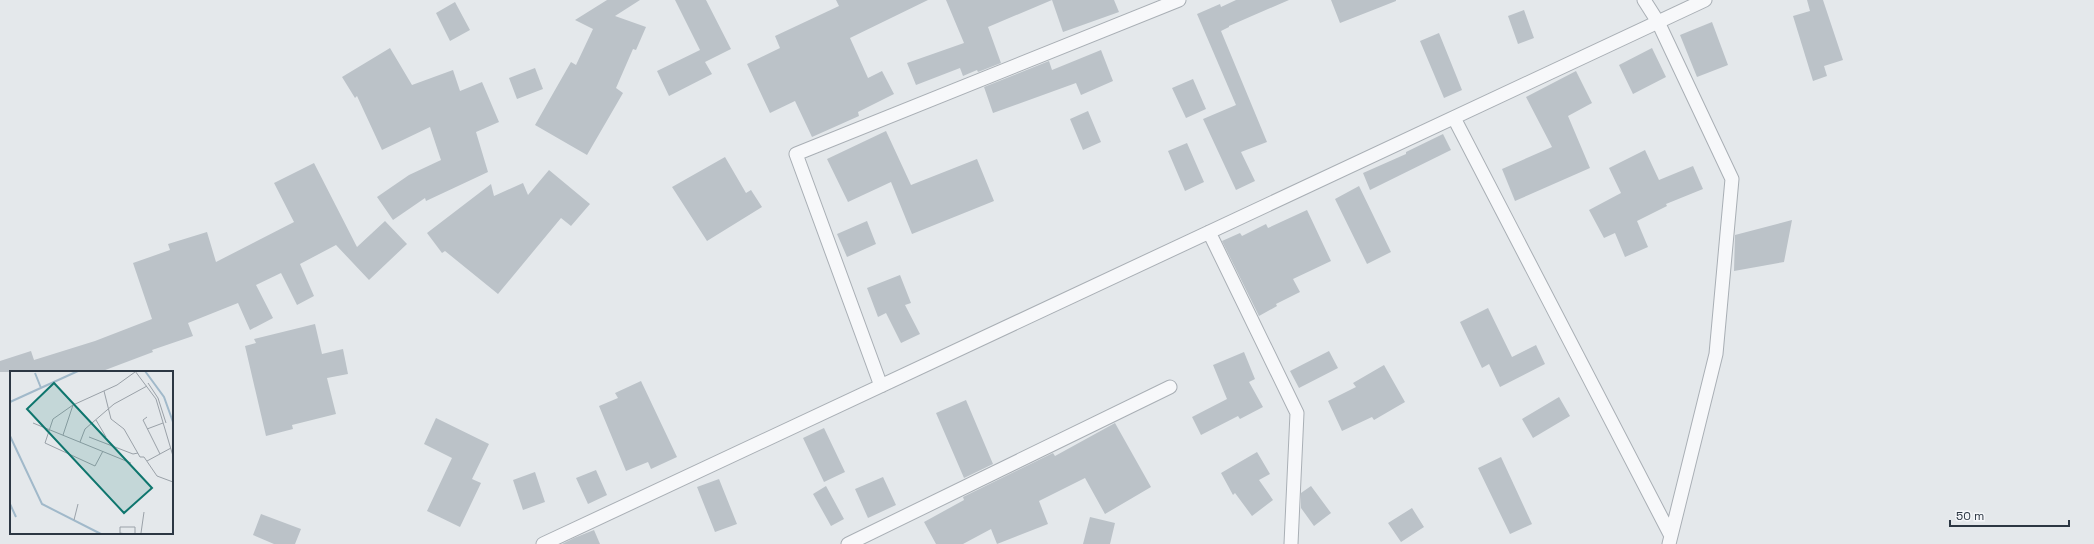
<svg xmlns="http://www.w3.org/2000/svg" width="2094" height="544" viewBox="0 0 2094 544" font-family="'Space Grotesk',sans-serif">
  <rect width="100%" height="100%" fill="#e4e8eb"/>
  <!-- building -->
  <path fill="#bbc2c8" d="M 607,0 L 640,0 L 615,16 L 646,27 L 636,50 L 633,49 L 616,88 L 623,93 L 587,155 L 535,125 L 571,62 L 576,65 L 593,29 L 575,20 Z
    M 675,0 L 706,0 L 731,49 L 705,62 L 712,74 L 669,96 L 657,71 L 700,50 Z
    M 836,0 L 928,0 L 850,38 L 868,78 L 882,71 L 894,94 L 858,112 L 859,116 L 812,137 L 795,101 L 770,113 L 747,64 L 780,48 L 775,36 L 839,6 Z
    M 946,0 L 1114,0 L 1119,12 L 1063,32 L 1052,0 L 988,27 L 1001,63 L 978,72 L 977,70 L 963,76 L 960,68 L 916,85 L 907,63 L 964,43 Z
    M 1236,0 L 1289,0 L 1229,26 L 1229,27 L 1221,31 L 1267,142 L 1241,152 L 1255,181 L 1236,190 L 1203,119 L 1236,105 L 1197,14 L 1220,4 L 1221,7 Z
    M 1331,0 L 1396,0 L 1396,1 L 1340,23 Z
    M 1807,0 L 1823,0 L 1843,60 L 1824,66 L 1827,76 L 1813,81 L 1793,16 L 1810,11 Z
    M 455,2 L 470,30 L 450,41 L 436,13 Z
    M 1524,10 L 1534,38 L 1518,44 L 1508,16 Z
    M 1712,22 L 1728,65 L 1697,77 L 1680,35 Z
    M 1439,33 L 1462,90 L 1444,98 L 1420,41 Z
    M 390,48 L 412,85 L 453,70 L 460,91 L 482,82 L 499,122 L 476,132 L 488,172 L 426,201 L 425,198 L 393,220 L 377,197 L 409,175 L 441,160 L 430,127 L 382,150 L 357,96 L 355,98 L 342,77 Z
    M 1652,48 L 1666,77 L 1633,94 L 1619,65 Z
    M 1101,50 L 1113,81 L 1081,95 L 1076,83 L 993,113 L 984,87 L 1049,61 L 1052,70 Z
    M 535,68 L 543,89 L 517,99 L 509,78 Z
    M 1576,71 L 1592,103 L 1568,116 L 1590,168 L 1515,201 L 1502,169 L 1552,147 L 1526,97 Z
    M 1193,79 L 1206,109 L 1186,118 L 1172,88 Z
    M 1088,111 L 1101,142 L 1083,150 L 1070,119 Z
    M 886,131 L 911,185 L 977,159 L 994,201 L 912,234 L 891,182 L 848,202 L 827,159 Z
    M 1443,134 L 1451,150 L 1370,190 L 1363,173 L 1406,154 L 1406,152 Z
    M 1187,143 L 1204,182 L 1185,191 L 1168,151 Z
    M 1645,150 L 1659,180 L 1693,166 L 1703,189 L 1666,204 L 1667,206 L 1637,221 L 1648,247 L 1625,257 L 1615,233 L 1604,238 L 1589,210 L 1621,193 L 1609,168 Z
    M 725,157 L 746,193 L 751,190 L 762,207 L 707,241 L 672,187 Z
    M 314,163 L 357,247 L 385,221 L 407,244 L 369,280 L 336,245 L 300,264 L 314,296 L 297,305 L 281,273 L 256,285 L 273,318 L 250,330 L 238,303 L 188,323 L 193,336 L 152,350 L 153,352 L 100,372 L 0,372 L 0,361 L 31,351 L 34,360 L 95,341 L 152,319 L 133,263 L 170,250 L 168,244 L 207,232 L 216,262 L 294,222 L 274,183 Z
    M 549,170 L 590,204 L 571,226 L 561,218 L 498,294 L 445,251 L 442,253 L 427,233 L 491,184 L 494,196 L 523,183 L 528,195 Z
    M 1359,186 L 1391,252 L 1367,264 L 1335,199 Z
    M 1307,210 L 1331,261 L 1293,279 L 1300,292 L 1276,304 L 1277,306 L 1259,316 L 1222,241 L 1240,233 L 1242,236 L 1266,224 L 1268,228 Z
    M 1792,220 L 1784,262 L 1734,271 L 1735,235 Z
    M 867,221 L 876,244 L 847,257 L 837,234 Z
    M 900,275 L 911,303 L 905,305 L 920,334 L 901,343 L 886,313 L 878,317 L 867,288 Z
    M 1488,308 L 1512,357 L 1536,345 L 1545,364 L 1500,387 L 1489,364 L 1482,368 L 1460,322 Z
    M 315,324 L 322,354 L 343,349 L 348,374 L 327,378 L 336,414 L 292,425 L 293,429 L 266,436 L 245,346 L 256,343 L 254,339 Z
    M 1329,351 L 1338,368 L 1299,388 L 1290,371 Z
    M 1244,352 L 1255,379 L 1249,382 L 1263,407 L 1240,419 L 1238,416 L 1201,435 L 1192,417 L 1227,399 L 1213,365 Z
    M 1384,365 L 1405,402 L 1374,420 L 1372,417 L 1342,431 L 1328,401 L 1356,387 L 1353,383 Z
    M 641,381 L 677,457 L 651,469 L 648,462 L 626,471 L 599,406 L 618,398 L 615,393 Z
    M 1559,397 L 1570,416 L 1533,438 L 1522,419 Z
    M 966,400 L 993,464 L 964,478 L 936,413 Z
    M 436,418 L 489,444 L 472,479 L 481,483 L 460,527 L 427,511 L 452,458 L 424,444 Z
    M 1115,423 L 1151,487 L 1105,514 L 1085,478 L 1039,501 L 1048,524 L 997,544 L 991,529 L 963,544 L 936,544 L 924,522 L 964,500 L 963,497 L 1053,453 L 1055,456 Z
    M 824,428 L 845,472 L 824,482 L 803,438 Z
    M 1257,452 L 1270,474 L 1259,480 L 1273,500 L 1252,516 L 1235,493 L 1233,495 L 1221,473 Z
    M 1501,457 L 1532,524 L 1510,534 L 1478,468 Z
    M 596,470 L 607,495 L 588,504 L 576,478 Z
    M 535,472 L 545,502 L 523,510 L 513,480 Z
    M 883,477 L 896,505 L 868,518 L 855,489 Z
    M 719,479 L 737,524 L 715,532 L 697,487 Z
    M 826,486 L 844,519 L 831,526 L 813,494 Z
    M 1311,486 L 1331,513 L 1314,526 L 1301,508 L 1301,493 Z
    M 1412,508 L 1424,527 L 1401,542 L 1388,523 Z
    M 261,514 L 301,529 L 295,544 L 274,544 L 253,535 Z
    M 1090,517 L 1115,523 L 1110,544 L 1083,544 Z
    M 594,530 L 600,544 L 562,544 L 574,538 Z"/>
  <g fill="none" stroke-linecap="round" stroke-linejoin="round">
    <defs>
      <path id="street" d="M 1644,0 L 1658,22 L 1732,179 L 1716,354 L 1669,544
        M 1454,118 L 1671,536
        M 1209,232 L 1297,413 L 1291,544
        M 881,386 L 796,154 L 1179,0
        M 543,544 L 1705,0
        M 848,544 L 1170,387"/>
    </defs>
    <!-- street casing -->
    <use href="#street" stroke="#a9afb5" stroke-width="15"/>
    <!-- street -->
    <use href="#street" stroke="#f7f8fa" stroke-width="13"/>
  </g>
  <!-- overview -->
  <g transform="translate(10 371)">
    <rect width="163" height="163" fill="#e4e8eb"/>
    <path fill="none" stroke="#a1b9ca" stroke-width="2" d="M 135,0 L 154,26 L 163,51M 25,2 L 31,17M 0,31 L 68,0M 0,65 L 32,133 L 91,163M 0,133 L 6,146"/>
    <path fill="none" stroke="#9aa1a8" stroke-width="1" d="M 125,0 L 146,28 L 163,85M 138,12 L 148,27 L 156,52M 94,20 L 101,48 L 114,58 L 130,86 L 134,86 L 147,105 L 163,111M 137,46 L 133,49 L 150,83M 86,49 L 96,66M 23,52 L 121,92M 137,58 L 153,52M 53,64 L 63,34M 79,66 L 123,83 L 128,82M 70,71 L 75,58 L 104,33 L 137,15M 93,80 L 85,95 L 35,72 L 43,48 L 63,34 L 107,14 L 125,1M 137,90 L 161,77M 64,149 L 68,133M 131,162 L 134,141M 116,163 L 110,162 L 110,156 L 125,156 L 125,162"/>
    <path fill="#0f766e" fill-opacity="0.15" stroke="#0f766e" stroke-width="2" d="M 44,12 L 142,117 L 114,142 L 17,38 Z"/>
    <rect width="163" height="163" fill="none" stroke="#2c3743" stroke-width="2"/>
  </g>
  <!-- scale -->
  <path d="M1950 520v6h119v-6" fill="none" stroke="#2c3743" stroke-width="2"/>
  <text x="1956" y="520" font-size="12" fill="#2c3743" stroke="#f4f6f9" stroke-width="3" paint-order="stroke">50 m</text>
</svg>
